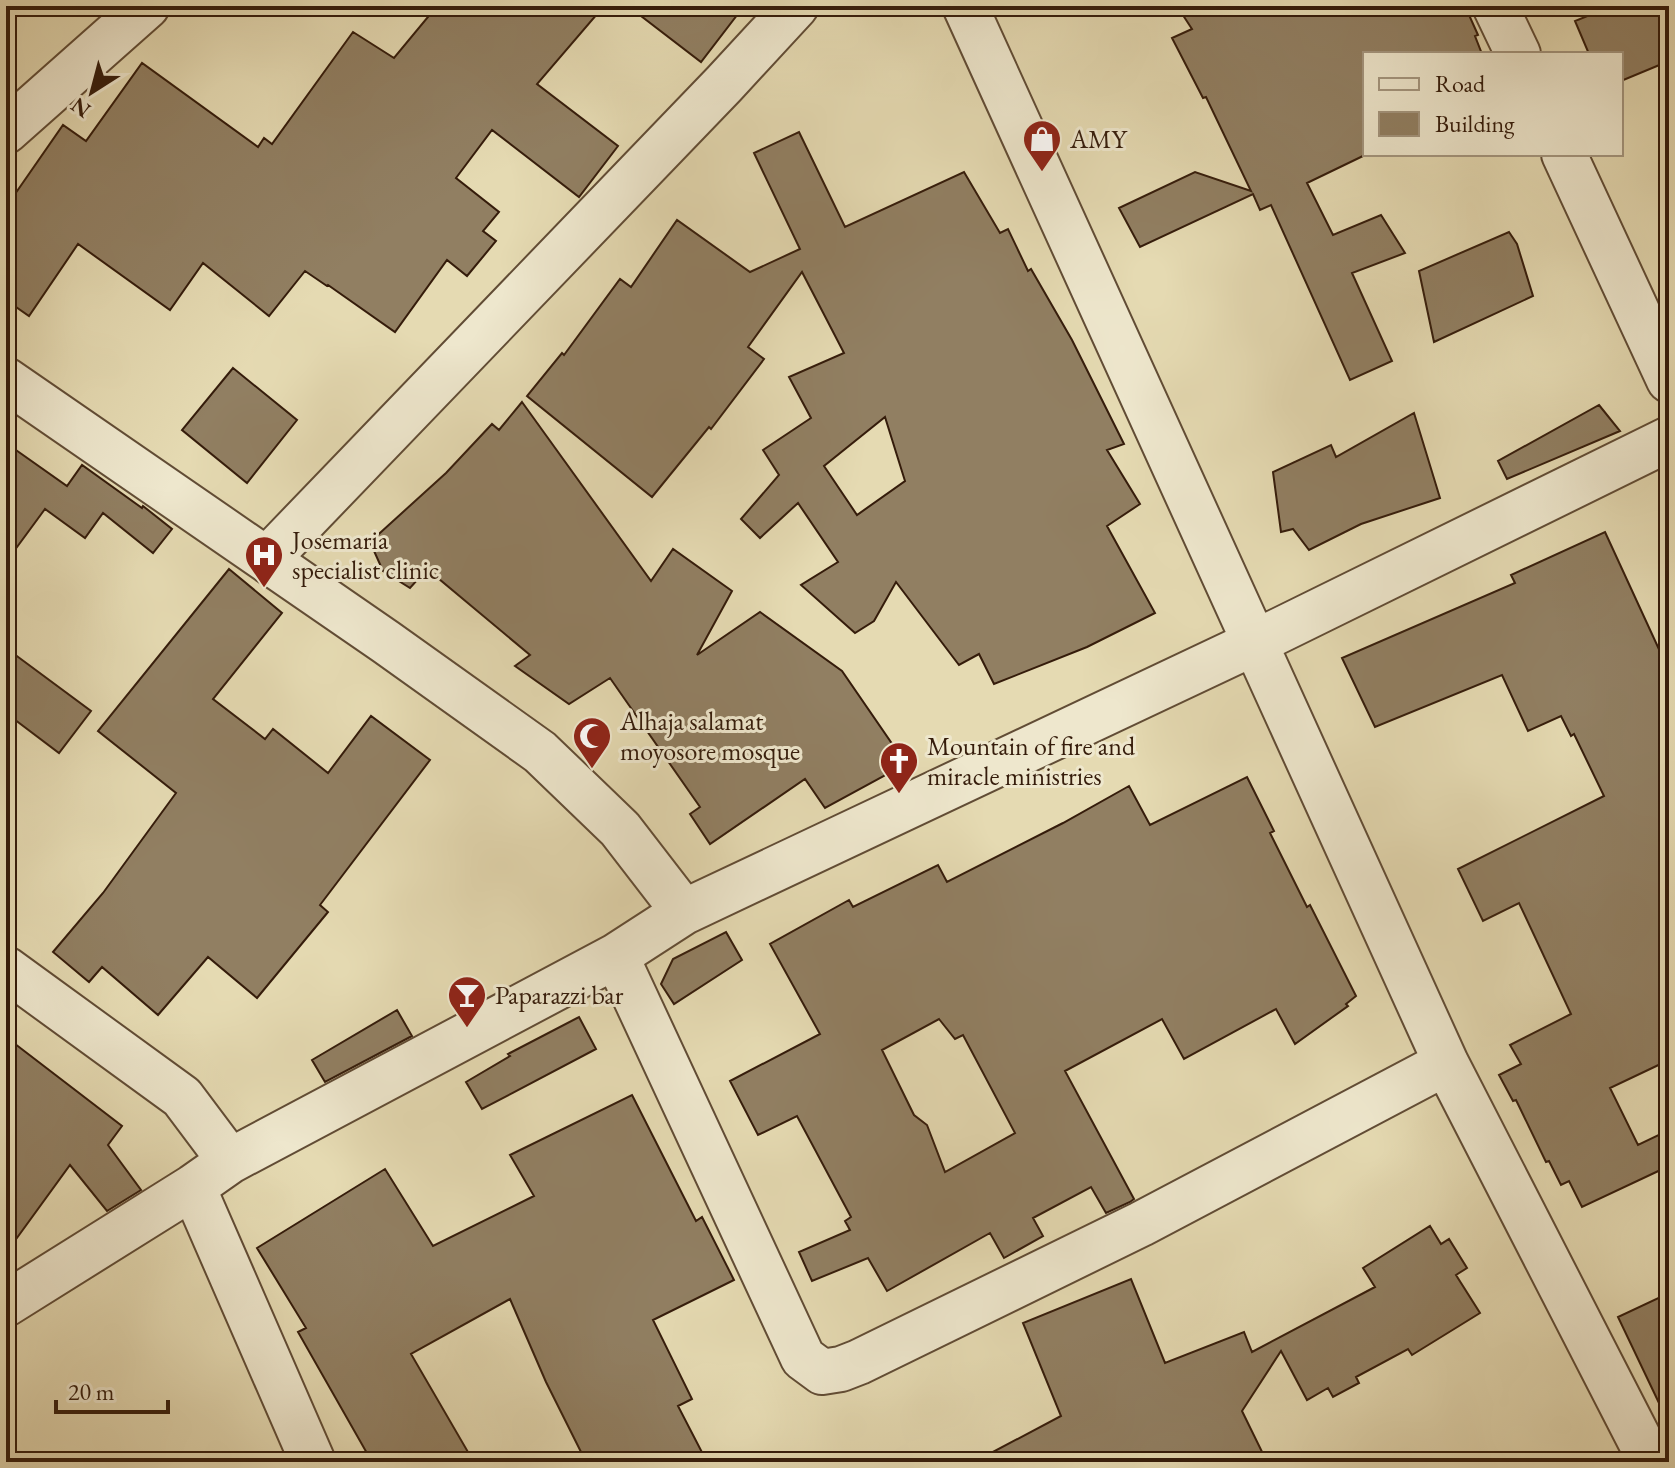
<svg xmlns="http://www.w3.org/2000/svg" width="1675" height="1468" viewBox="0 0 1675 1468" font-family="'EB Garamond',serif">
  <rect width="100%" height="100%" fill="#e5dab2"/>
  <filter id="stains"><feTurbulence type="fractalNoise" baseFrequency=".0025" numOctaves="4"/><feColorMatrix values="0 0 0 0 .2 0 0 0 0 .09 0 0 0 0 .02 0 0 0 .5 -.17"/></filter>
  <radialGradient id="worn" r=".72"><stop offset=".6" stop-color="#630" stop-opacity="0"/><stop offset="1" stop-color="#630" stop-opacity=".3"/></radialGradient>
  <!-- building -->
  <path fill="#917f62" stroke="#351c0b" stroke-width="2" fill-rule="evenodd" d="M 437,6 L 604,6 L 537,84 L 618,146 L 579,197 L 492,130 L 456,178 L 499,212 L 483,231 L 496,241 L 467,276 L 447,260 L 395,332 L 328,285 L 327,286 L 305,271 L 269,316 L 203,263 L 170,310 L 78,244 L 29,316 L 6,300 L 6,207 L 63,125 L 86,141 L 142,63 L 258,147 L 264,138 L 272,144 L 353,32 L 394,58 Z
    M 628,6 L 744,6 L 701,62 Z
    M 1177,6 L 1465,6 L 1478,35 L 1475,36 L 1482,54 L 1365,54 L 1365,155 L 1307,183 L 1333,235 L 1381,215 L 1405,253 L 1352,273 L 1392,361 L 1350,380 L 1271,205 L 1260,210 L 1253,194 L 1140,247 L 1119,208 L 1195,172 L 1251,191 L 1206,97 L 1203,98 L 1172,38 L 1192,29 Z
    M 1612,6 L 1669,6 L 1669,61 L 1621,81 L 1621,54 L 1589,54 L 1575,21 Z
    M 799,132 L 845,227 L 964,172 L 1000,233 L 1008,229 L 1028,271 L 1031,269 L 1072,340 L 1124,444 L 1107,450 L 1140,504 L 1107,526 L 1155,613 L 1087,647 L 994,684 L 979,654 L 959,665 L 896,582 L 874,621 L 855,633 L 801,585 L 838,562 L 798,503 L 760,538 L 741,519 L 779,475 L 763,450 L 811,418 L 789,377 L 844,353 L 802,272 L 748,347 L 764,359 L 711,429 L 709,427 L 652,497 L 527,396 L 562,353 L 564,355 L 620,279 L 631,287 L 677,220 L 750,272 L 800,249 L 754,153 ZM 885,417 L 905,481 L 857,515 L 824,466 Z
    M 1509,232 L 1517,244 L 1533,296 L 1434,342 L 1419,271 Z
    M 233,368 L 297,420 L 247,483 L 182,430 Z
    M 522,402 L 651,581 L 673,549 L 732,591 L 697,655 L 760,612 L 842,671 L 906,764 L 825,808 L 805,779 L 710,844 L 690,814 L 700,807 L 610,678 L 569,704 L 515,666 L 530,655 L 427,569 L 410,588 L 383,571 L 370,542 L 446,473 L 492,424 L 499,430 Z
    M 1599,405 L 1620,431 L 1507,479 L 1498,461 Z
    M 1414,413 L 1440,498 L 1361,524 L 1309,550 L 1293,529 L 1281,532 L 1273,472 L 1331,445 L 1336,457 Z
    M 6,443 L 67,486 L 82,465 L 142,508 L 143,506 L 172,529 L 153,553 L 103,513 L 85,538 L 45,509 L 6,562 Z
    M 1605,532 L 1669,671 L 1669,1060 L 1610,1088 L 1638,1145 L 1669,1130 L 1669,1166 L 1582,1207 L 1569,1181 L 1561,1185 L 1549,1161 L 1546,1162 L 1516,1100 L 1513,1101 L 1499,1075 L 1521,1064 L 1510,1045 L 1571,1014 L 1519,903 L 1483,921 L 1458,869 L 1604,796 L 1574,734 L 1571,736 L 1561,716 L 1528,731 L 1502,675 L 1375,727 L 1342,658 L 1515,583 L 1511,575 Z
    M 229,569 L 282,613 L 213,699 L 265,739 L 273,729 L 328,773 L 371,716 L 430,760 L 320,905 L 328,912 L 257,998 L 208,957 L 158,1015 L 102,967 L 89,982 L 53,952 L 103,893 L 176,793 L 98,731 Z
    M 6,648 L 91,711 L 59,753 L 6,713 Z
    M 1247,777 L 1274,831 L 1270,833 L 1307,907 L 1310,905 L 1356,996 L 1346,1004 L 1348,1006 L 1295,1044 L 1276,1009 L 1184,1059 L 1162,1019 L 1065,1071 L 1134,1199 L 1130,1202 L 1106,1213 L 1091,1187 L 1033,1218 L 1043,1236 L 1004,1258 L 990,1233 L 887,1291 L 868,1258 L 812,1281 L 799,1252 L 850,1230 L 845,1221 L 851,1217 L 797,1116 L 758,1135 L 730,1081 L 820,1034 L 770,944 L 849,900 L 853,907 L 938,865 L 947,882 L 1063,823 L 1129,786 L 1150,825 ZM 939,1019 L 955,1039 L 963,1035 L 1015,1133 L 945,1172 L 927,1125 L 914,1115 L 882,1050 Z
    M 726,932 L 742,960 L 674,1004 L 661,984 L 673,959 Z
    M 397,1010 L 412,1036 L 325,1082 L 312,1060 Z
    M 579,1017 L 596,1049 L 482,1109 L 466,1082 L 510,1056 L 508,1054 Z
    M 6,1037 L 122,1126 L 108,1145 L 141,1190 L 107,1211 L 70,1165 L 6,1253 Z
    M 632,1095 L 696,1221 L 702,1217 L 734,1280 L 653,1320 L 692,1399 L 678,1406 L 707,1462 L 586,1462 L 546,1382 L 510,1299 L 411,1354 L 468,1452 L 450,1462 L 372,1462 L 298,1332 L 306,1328 L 257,1248 L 385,1169 L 433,1246 L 534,1196 L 510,1155 Z
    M 1430,1226 L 1441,1244 L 1449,1239 L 1467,1268 L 1456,1275 L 1480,1313 L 1412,1355 L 1408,1349 L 1356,1377 L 1359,1383 L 1333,1397 L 1328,1388 L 1307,1400 L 1281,1351 L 1242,1411 L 1267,1462 L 974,1462 L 1061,1416 L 1023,1323 L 1131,1279 L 1165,1363 L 1244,1332 L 1252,1352 L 1375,1287 L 1363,1268 Z
    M 1669,1293 L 1669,1424 L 1618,1317 Z"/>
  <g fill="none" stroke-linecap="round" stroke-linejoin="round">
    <defs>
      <path id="minor" d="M 965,6 L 1446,1063 L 1651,1462
        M 1495,6 L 1518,54
        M 6,131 L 147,6
        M 1564,154 L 1669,380
        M 6,380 L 386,642 L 540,752 L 620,829 L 684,912
        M 267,559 L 724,84 L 796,6
        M 616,956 L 803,1358 L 822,1372 L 841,1369 L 859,1362 L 1141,1224 L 1446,1063
        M 6,969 L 182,1097 L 230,1161
        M 193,1187 L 313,1462
        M 6,1304 L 193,1187 L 230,1161 L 616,956 L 684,912 L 1256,642 L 1669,439"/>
    </defs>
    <!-- minor casing -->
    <use href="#minor" stroke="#614c35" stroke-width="48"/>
    <!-- minor -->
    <use href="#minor" stroke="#eee7cd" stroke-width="44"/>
  </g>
  <!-- icons -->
  <defs>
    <symbol id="shop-pin" viewBox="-11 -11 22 30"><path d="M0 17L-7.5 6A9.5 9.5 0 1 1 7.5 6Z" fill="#8f2418" stroke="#eee7cd"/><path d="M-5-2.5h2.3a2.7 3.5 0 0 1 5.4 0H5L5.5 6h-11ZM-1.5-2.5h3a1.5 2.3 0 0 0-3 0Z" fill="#fff"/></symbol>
    <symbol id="hospital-pin" viewBox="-11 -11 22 30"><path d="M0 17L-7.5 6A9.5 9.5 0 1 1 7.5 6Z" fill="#8f2418" stroke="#eee7cd"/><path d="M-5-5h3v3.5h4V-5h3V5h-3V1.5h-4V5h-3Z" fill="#fff"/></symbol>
    <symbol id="mosque-pin" viewBox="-11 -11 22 30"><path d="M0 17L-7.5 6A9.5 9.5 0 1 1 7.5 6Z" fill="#8f2418" stroke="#eee7cd"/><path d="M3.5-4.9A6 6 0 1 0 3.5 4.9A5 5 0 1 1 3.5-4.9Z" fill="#fff"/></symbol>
    <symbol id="church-pin" viewBox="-11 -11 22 30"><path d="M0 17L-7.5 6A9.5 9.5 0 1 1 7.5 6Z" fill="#8f2418" stroke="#eee7cd"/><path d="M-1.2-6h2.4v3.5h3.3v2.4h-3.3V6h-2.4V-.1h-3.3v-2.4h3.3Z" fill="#fff"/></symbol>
    <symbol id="bar-pin" viewBox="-11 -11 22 30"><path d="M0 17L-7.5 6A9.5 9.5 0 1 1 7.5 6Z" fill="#8f2418" stroke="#eee7cd"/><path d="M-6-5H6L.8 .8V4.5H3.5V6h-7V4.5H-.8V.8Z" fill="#fff"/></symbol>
  </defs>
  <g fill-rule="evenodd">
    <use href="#shop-pin" x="1020" y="117" width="44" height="60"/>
    <use href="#hospital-pin" x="242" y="533" width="44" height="60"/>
    <use href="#mosque-pin" x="570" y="714" width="44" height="60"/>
    <use href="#church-pin" x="877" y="739" width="44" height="60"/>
    <use href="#bar-pin" x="445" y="973" width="44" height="60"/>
  </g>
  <g text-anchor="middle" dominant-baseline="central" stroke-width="6" stroke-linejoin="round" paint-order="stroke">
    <!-- poi labels -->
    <g font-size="26" fill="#351c0b" stroke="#eee7cd" text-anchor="start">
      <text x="1070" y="139">AMY</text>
      <text x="292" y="540">Josemaria<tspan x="292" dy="30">specialist clinic</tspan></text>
      <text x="620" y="721">Alhaja salamat<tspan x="620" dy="30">moyosore mosque</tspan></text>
      <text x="927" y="746">Mountain of fire and<tspan x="927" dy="30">miracle ministries</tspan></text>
      <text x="495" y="995">Paparazzi bar</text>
    </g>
  </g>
  <!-- margin -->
  <rect width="1675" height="1468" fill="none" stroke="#e5dab2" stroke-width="32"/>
  <rect x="8" y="8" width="1659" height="1452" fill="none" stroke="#351c0b" stroke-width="4"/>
  <rect x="16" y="16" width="1643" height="1436" fill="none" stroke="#351c0b" stroke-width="2"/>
  <!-- legend -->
  <rect x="1363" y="52" width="260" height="104" fill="#eee7cd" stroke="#a4967f" stroke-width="2"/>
  <rect x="1379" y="78" width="40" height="12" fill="#eee7cd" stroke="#a4967f" stroke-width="2"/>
  <text x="1435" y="92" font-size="24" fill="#351c0b">Road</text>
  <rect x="1379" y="112" width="40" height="24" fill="#917f62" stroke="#a4967f" stroke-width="2"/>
  <text x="1435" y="132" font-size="24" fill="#351c0b">Building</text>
  <!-- north arrow -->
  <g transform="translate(92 92) rotate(216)" stroke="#eee7cd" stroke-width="6" paint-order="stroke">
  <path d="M0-6L14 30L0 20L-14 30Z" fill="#351c0b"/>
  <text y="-12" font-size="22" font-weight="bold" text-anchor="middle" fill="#351c0b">N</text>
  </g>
  <!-- scale -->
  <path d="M56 1400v12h112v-12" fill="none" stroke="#351c0b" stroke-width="4"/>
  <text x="68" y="1400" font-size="24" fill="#351c0b" stroke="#eee7cd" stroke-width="6" paint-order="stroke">20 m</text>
  <rect width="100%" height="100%" filter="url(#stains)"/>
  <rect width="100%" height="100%" fill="url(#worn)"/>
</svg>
